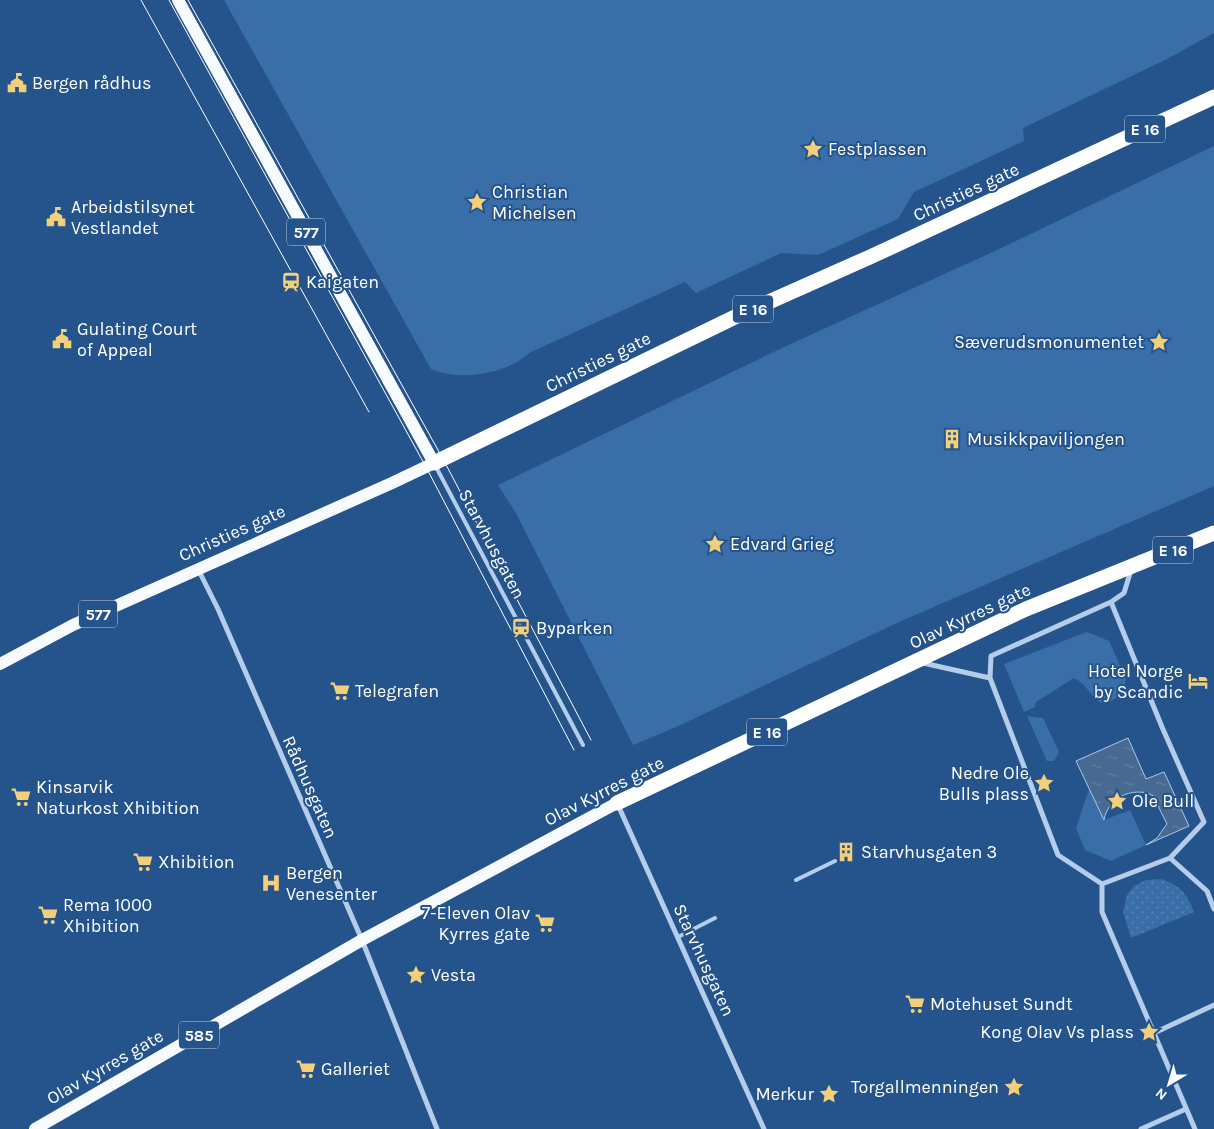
<svg xmlns="http://www.w3.org/2000/svg" width="1214" height="1129" viewBox="0 0 1214 1129" font-family="Karla,sans-serif">
  <defs>
    <pattern id="grass-dots" width="8" height="8" patternUnits="userSpaceOnUse" patternTransform="scale(1.25)"><rect width="8" height="8" fill="#3a6ea9"/><path d="M2 2h.1M6 6h.1" fill="none" stroke="#5884b6" stroke-width="1.8" stroke-linecap="round"/></pattern>
    <pattern id="water-ripples" width="26" height="14" patternUnits="userSpaceOnUse" patternTransform="scale(1.25)"><rect width="26" height="14" fill="#486a92"/><path d="M2 4q2-2 4 0t4 0M15 11q2-2 4 0t4 0" fill="none" stroke="#6380a2"/></pattern>
  </defs>
  <rect width="100%" height="100%" fill="#25548c"/>
  <!-- grass -->
  <path fill="url(#grass-dots)" d="M 1161,879 C 1180,885 1187,894 1194,912 L 1131,938 L 1123,912 L 1127,895 L 1134,886 L 1146,880 Z"/>
  <!-- green -->
  <path fill="#3a6ea9" d="M 224,0 L 1214,0 L 1214,33 L 1167,59 L 1023,128 L 1024,141 L 914,192 L 898,219 L 818,255 L 781,253 L 696,293 L 685,282 L 531,352 C 524,357 518,362 511,365 C 488,376 453,379 431,369 Z
    M 1214,146 L 1214,486 L 899,622 L 674,728 L 633,745 L 516,513 L 498,485 L 784,347 L 995,251 Z
    M 1087,632 L 1109,641 L 1126,679 L 1123,693 L 1110,702 L 1101,703 C 1090,696 1086,683 1074,678 L 1036,702 L 1035,707 L 1024,712 L 1004,664 Z
    M 1027,716 L 1043,718 L 1059,752 L 1054,761 L 1047,761 Z
    M 1089,789 L 1104,820 L 1130,810 L 1146,845 L 1111,861 L 1085,850 L 1076,828 Z"/>
  <!-- water -->
  <path fill="url(#water-ripples)" stroke="#a9c8eb" d="M 1128,738 L 1146,779 L 1164,772 L 1189,826 L 1146,845 L 1157,838 L 1167,824 L 1159,808 L 1157,798 C 1137,784 1108,796 1104,820 L 1076,761 Z"/>
  <g fill="none" stroke-linecap="round" stroke-linejoin="round">
    <!-- lane -->
    <path stroke="#b4cdea" stroke-width="4" d="M 435,465 L 583,745
      M 796,880 L 835,861
      M 678,937 L 715,918"/>
    <!-- street -->
    <path stroke="#b4cdea" stroke-width="5" d="M 198,569 L 218,609 L 362,940 L 437,1129
      M 1111,602 L 1162,727 L 1204,822 L 1170,858 L 1102,884 L 1058,855 L 990,678 L 991,656 Z
      M 1111,602 L 1124,593 L 1131,570
      M 923,663 L 990,678
      M 618,805 L 764,1129
      M 1170,858 L 1207,891 L 1214,909
      M 1102,884 L 1102,912 L 1195,1129
      M 1154,1033 L 1214,1005
      M 1141,1129 L 1186,1109"/>
    <!-- primary -->
    <path stroke="#f8fbfe" stroke-width="12" d="M 0,664 L 73,625 L 392,483 L 434,463 L 178,0
      M 35,1129 L 362,940 L 617,803"/>
    <!-- highway -->
    <path stroke="#fff" stroke-width="15" d="M 434,463 L 735,317 L 870,257 L 1214,97
      M 617,803 L 1026,609 L 1214,533"/>
    <!-- tram -->
    <path stroke="#fff" stroke-width="1" d="M 141,0 L 369,412
      M 169,0 L 426,467 L 574,750
      M 188,0 L 443,459 L 591,740"/>
  </g>
  <!-- icons -->
  <defs>
    <symbol id="civic-bare" viewBox="-9 -9 18 18"><path d="M-.6-6.5H3V-4.5H.6V-3L4-1V1h2V6H-6V1h2V-1L-.6-3ZM-1.2 2.5V6h2.4V2.5Z" fill="#f4cf79" stroke="#25548c" stroke-width="2.5" paint-order="stroke"/></symbol>
    <symbol id="sight-bare" viewBox="-9 -9 18 18"><path d="M0-6L1.8-2.2L6-1.7L2.9 1.2L3.7 5.4L0 3.3L-3.7 5.4L-2.9 1.2L-6-1.7L-1.8-2.2Z" fill="#f4cf79" stroke="#25548c" stroke-width="2.5" paint-order="stroke"/></symbol>
    <symbol id="station-bare" viewBox="-9 -9 18 18"><path d="M-3-6H3Q5-6 5-4V2Q5 4 3 4L4.5 6H3L1.5 4h-3L-3 6H-4.5L-3 4Q-5 4-5 2V-4Q-5-6-3-6ZM-3.5-4v3h7v-3ZM-3.5 1v1.5H-2V1ZM2 1v1.5H3.5V1Z" fill="#f4cf79" stroke="#25548c" stroke-width="2.5" paint-order="stroke"/></symbol>
    <symbol id="building-bare" viewBox="-9 -9 18 18"><path d="M-4-6H4V6H1V3H-1V6H-4ZM-2.5-4.3h1.7v1.8h-1.7ZM.8-4.3h1.7v1.8H.8ZM-2.5-1h1.7V.8h-1.7ZM.8-1h1.7V.8H.8Z" fill="#f4cf79" stroke="#25548c" stroke-width="2.5" paint-order="stroke"/></symbol>
    <symbol id="hotel-bare" viewBox="-9 -9 18 18"><path d="M-6-4.5h1.5V1H6V5H4.5V3h-9V5H-6ZM-4 0a1.8 1.8 0 1 1 3.6 0ZM.5 0V-2.5h3Q6-2.5 6 0Z" fill="#f4cf79" stroke="#25548c" stroke-width="2.5" paint-order="stroke"/></symbol>
    <symbol id="supermarket-bare" viewBox="-9 -9 18 18"><path d="M-6-5.5h2.5l.6 2H6L4.5 2H-2.5L-4.4-4H-6ZM-1.5 3.2a1.3 1.3 0 1 0 .1 0ZM3 3.2a1.3 1.3 0 1 0 .1 0Z" fill="#f4cf79" stroke="#25548c" stroke-width="2.5" paint-order="stroke"/></symbol>
    <symbol id="hospital-bare" viewBox="-9 -9 18 18"><path d="M-5-5h3v3.5h4V-5h3V5h-3V1.5h-4V5h-3Z" fill="#f4cf79" stroke="#25548c" stroke-width="2.5" paint-order="stroke"/></symbol>
  </defs>
  <g fill-rule="evenodd">
    <use href="#civic-bare" x="3" y="69" width="28" height="28"/>
    <use href="#sight-bare" x="799" y="135" width="28" height="28"/>
    <use href="#sight-bare" x="463" y="188" width="28" height="28"/>
    <use href="#civic-bare" x="42" y="203" width="28" height="28"/>
    <use href="#station-bare" x="277" y="268" width="28" height="28"/>
    <use href="#civic-bare" x="48" y="325" width="28" height="28"/>
    <use href="#sight-bare" x="1145" y="328" width="28" height="28"/>
    <use href="#building-bare" x="938" y="425" width="28" height="28"/>
    <use href="#sight-bare" x="701" y="530" width="28" height="28"/>
    <use href="#station-bare" x="507" y="614" width="28" height="28"/>
    <use href="#hotel-bare" x="1184" y="667" width="28" height="28"/>
    <use href="#supermarket-bare" x="326" y="677" width="28" height="28"/>
    <use href="#sight-bare" x="1030" y="769" width="28" height="28"/>
    <use href="#supermarket-bare" x="7" y="783" width="28" height="28"/>
    <use href="#sight-bare" x="1103" y="787" width="28" height="28"/>
    <use href="#building-bare" x="832" y="838" width="28" height="28"/>
    <use href="#supermarket-bare" x="129" y="848" width="28" height="28"/>
    <use href="#hospital-bare" x="257" y="869" width="28" height="28"/>
    <use href="#supermarket-bare" x="34" y="901" width="28" height="28"/>
    <use href="#supermarket-bare" x="531" y="909" width="28" height="28"/>
    <use href="#sight-bare" x="402" y="961" width="28" height="28"/>
    <use href="#supermarket-bare" x="901" y="990" width="28" height="28"/>
    <use href="#sight-bare" x="1135" y="1018" width="28" height="28"/>
    <use href="#supermarket-bare" x="292" y="1055" width="28" height="28"/>
    <use href="#sight-bare" x="1000" y="1073" width="28" height="28"/>
    <use href="#sight-bare" x="815" y="1080" width="28" height="28"/>
  </g>
  <g text-anchor="middle" dominant-baseline="central" stroke-width="4" stroke-linejoin="round" paint-order="stroke">
    <!-- shield labels -->
    <g fill="#25548c" stroke="#beccdc" stroke-width="1">
      <rect x="1125" y="115.5" width="40" height="27" rx="4"/>
      <rect x="287" y="218.5" width="38" height="27" rx="4"/>
      <rect x="733" y="295.5" width="40" height="27" rx="4"/>
      <rect x="1153" y="536.5" width="40" height="27" rx="4"/>
      <rect x="79" y="600.5" width="38" height="27" rx="4"/>
      <rect x="747" y="718.5" width="40" height="27" rx="4"/>
      <rect x="179" y="1021.5" width="40" height="27" rx="4"/>
    </g>
    <g font-size="16" font-weight="bold" fill="#fff">
      <text x="1145" y="129">E 16</text>
      <text x="306" y="232">577</text>
      <text x="753" y="309">E 16</text>
      <text x="1173" y="550">E 16</text>
      <text x="98" y="614">577</text>
      <text x="767" y="732">E 16</text>
      <text x="199" y="1035">585</text>
    </g>
    <!-- poi labels -->
    <g font-size="18" fill="#fff" stroke="#25548c" text-anchor="start">
      <text x="32" y="83">Bergen rådhus</text>
      <text x="828" y="149">Festplassen</text>
      <text x="492" y="192">Christian<tspan x="492" dy="21">Michelsen</tspan></text>
      <text x="71" y="207">Arbeidstilsynet<tspan x="71" dy="21">Vestlandet</tspan></text>
      <text x="306" y="282">Kaigaten</text>
      <text x="77" y="329">Gulating Court<tspan x="77" dy="21">of Appeal</tspan></text>
      <text x="1144" y="342" text-anchor="end">Sæverudsmonumentet</text>
      <text x="967" y="439">Musikkpaviljongen</text>
      <text x="730" y="544">Edvard Grieg</text>
      <text x="536" y="628">Byparken</text>
      <text x="1183" y="671" text-anchor="end">Hotel Norge<tspan x="1183" dy="21">by Scandic</tspan></text>
      <text x="355" y="691">Telegrafen</text>
      <text x="1029" y="773" text-anchor="end">Nedre Ole<tspan x="1029" dy="21">Bulls plass</tspan></text>
      <text x="36" y="787">Kinsarvik<tspan x="36" dy="21">Naturkost Xhibition</tspan></text>
      <text x="1132" y="801">Ole Bull</text>
      <text x="861" y="852">Starvhusgaten 3</text>
      <text x="158" y="862">Xhibition</text>
      <text x="286" y="873">Bergen<tspan x="286" dy="21">Venesenter</tspan></text>
      <text x="63" y="905">Rema 1000<tspan x="63" dy="21">Xhibition</tspan></text>
      <text x="530" y="913" text-anchor="end">7-Eleven Olav<tspan x="530" dy="21">Kyrres gate</tspan></text>
      <text x="431" y="975">Vesta</text>
      <text x="930" y="1004">Motehuset Sundt</text>
      <text x="1134" y="1032" text-anchor="end">Kong Olav Vs plass</text>
      <text x="321" y="1069">Galleriet</text>
      <text x="999" y="1087" text-anchor="end">Torgallmenningen</text>
      <text x="814" y="1094" text-anchor="end">Merkur</text>
    </g>
    <!-- street labels -->
    <g font-size="18" fill="#fff" stroke="#25548c">
      <text transform="translate(966 192) rotate(-25)">Christies gate</text>
      <text transform="translate(598 362) rotate(-26)">Christies gate</text>
      <text transform="translate(232 533) rotate(-24)">Christies gate</text>
      <text transform="translate(492 544) rotate(62)">Starvhusgaten</text>
      <text transform="translate(970 616) rotate(-25)">Olav Kyrres gate</text>
      <text transform="translate(310 787) rotate(66)">Rådhusgaten</text>
      <text transform="translate(604 791) rotate(-27)">Olav Kyrres gate</text>
      <text transform="translate(704 960) rotate(65)">Starvhusgaten</text>
      <text transform="translate(105 1067) rotate(-30)">Olav Kyrres gate</text>
    </g>
  </g>
  <!-- north arrow -->
  <g transform="translate(1169 1084) rotate(218)" stroke="#25548c" stroke-width="4" paint-order="stroke">
  <path d="M0-4L9 19L0 12L-9 19Z" fill="#ffffff"/>
  <text y="-8" font-size="14" font-weight="bold" text-anchor="middle" fill="#ffffff">N</text>
  </g>
</svg>
